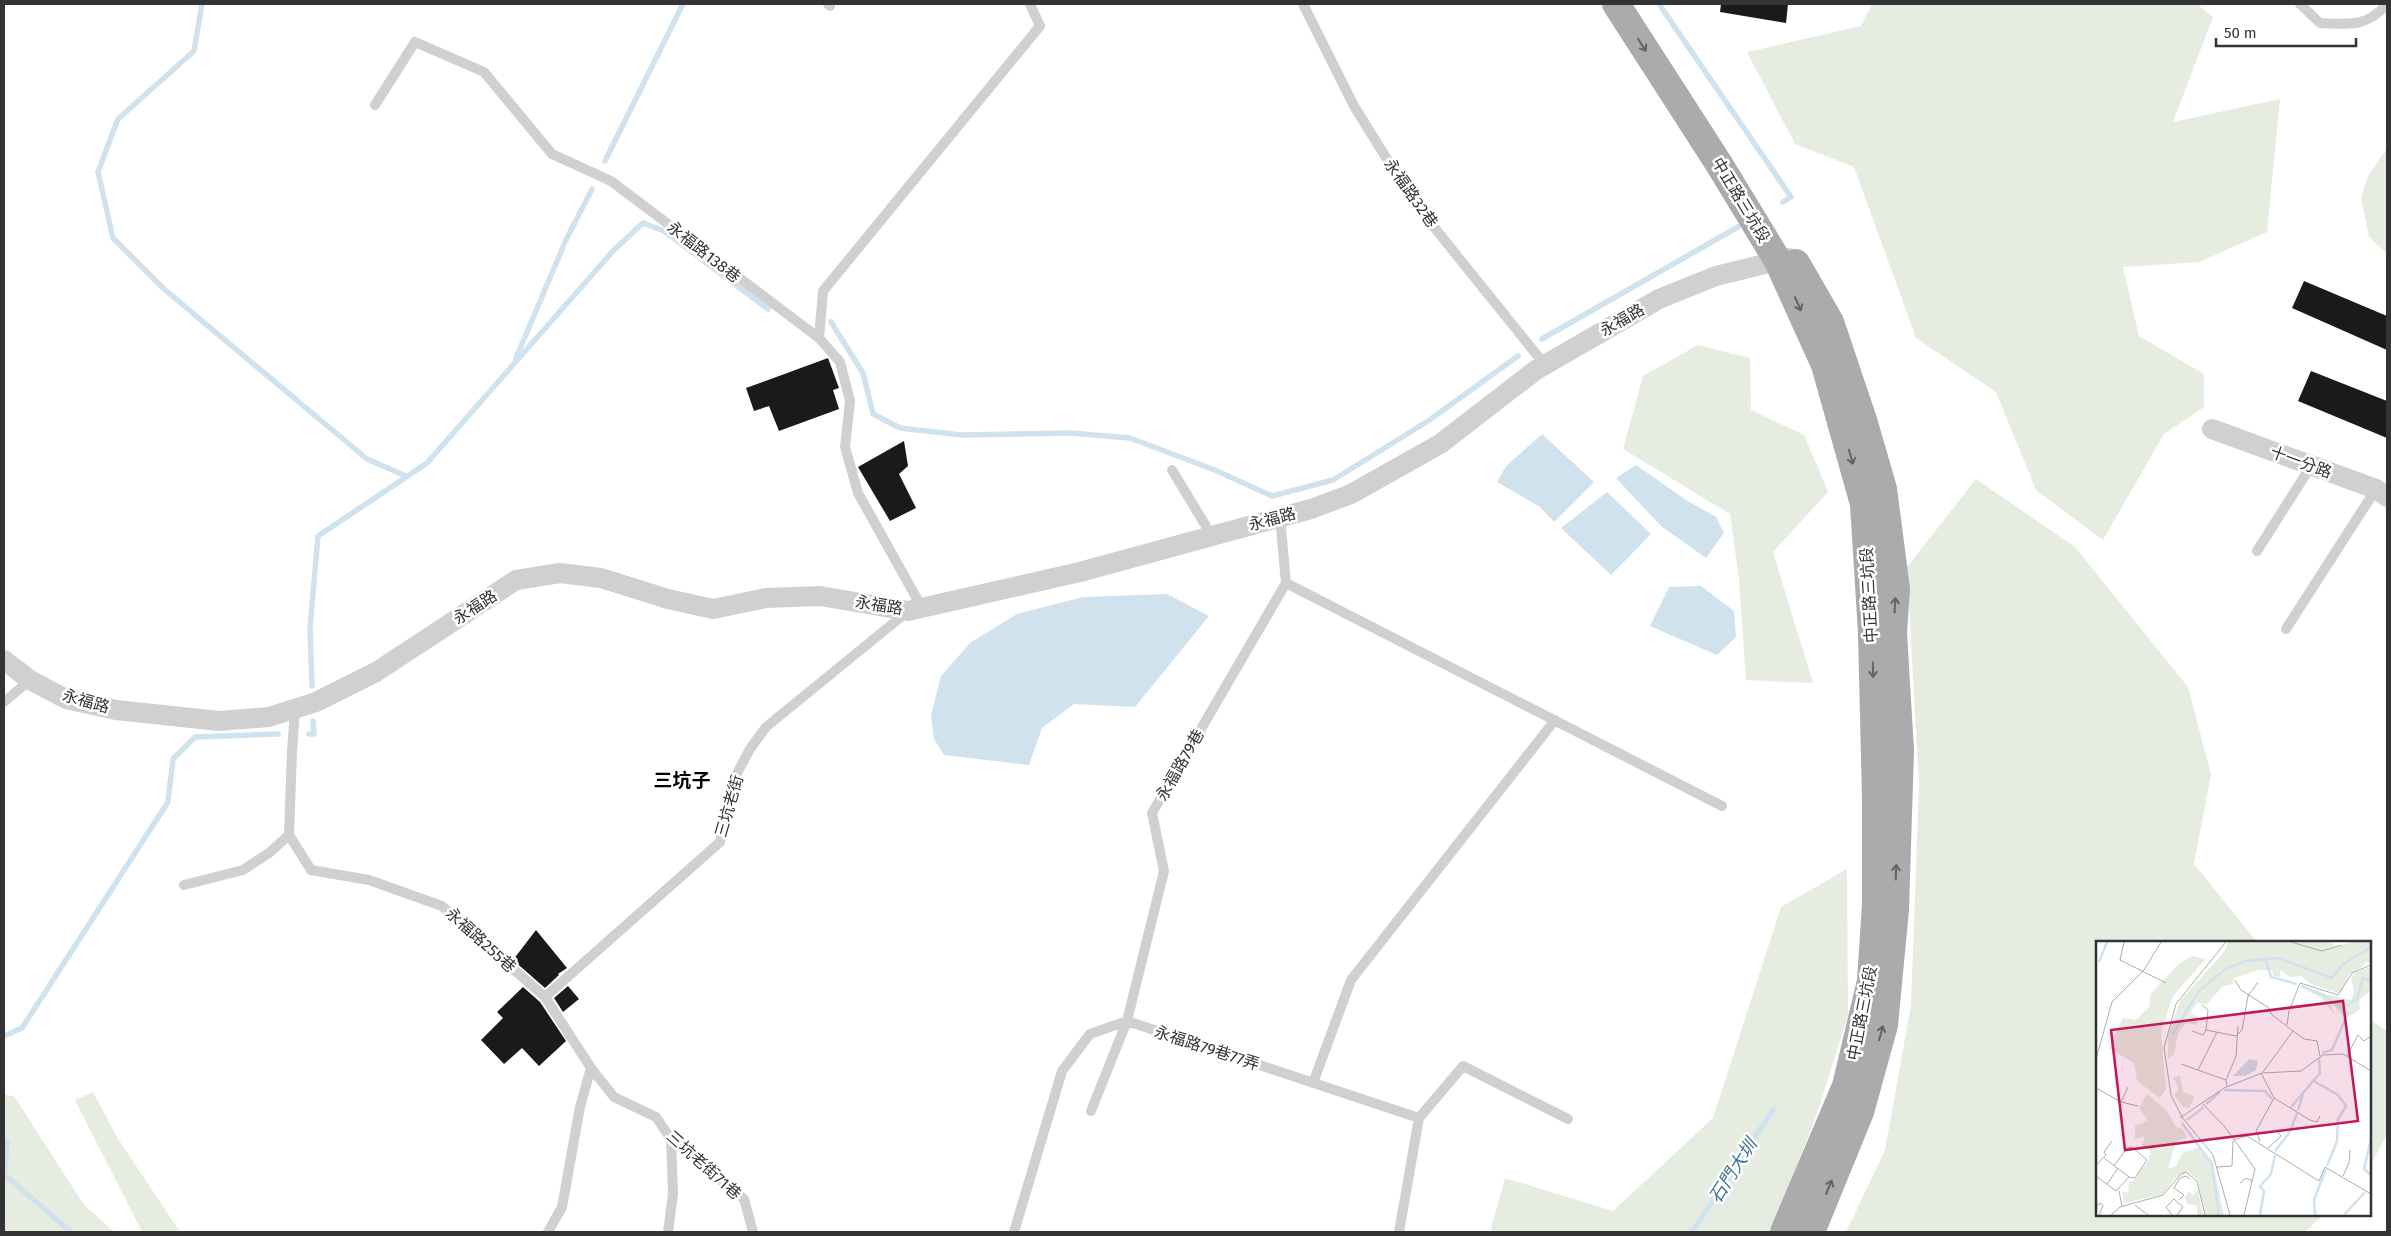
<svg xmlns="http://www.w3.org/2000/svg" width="2391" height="1236" viewBox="0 0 2391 1236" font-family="'Fira Sans','Noto Sans TC',sans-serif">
  <rect width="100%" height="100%" fill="#fff"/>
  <!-- green -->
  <path fill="#e6ecdf" d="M 1872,4 L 2197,4 L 2213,17 L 2173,122 L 2280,99 L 2267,232 L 2199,262 L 2123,267 L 2139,336 L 2204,374 L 2204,407 L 2164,434 L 2103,540 L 2036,490 L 1996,392 L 1916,338 L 1854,167 L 1795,144 L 1747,52 L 1861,26 Z
    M 2387,148 L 2387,254 L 2369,237 L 2361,198 L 2368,176 Z
    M 1698,345 L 1750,358 L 1751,410 L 1804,435 L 1828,492 L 1773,552 L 1813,683 L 1746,680 L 1739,579 L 1730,514 L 1623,449 L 1643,376 Z
    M 1976,479 L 2075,547 L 2188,687 L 2211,774 L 2194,864 L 2257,942 L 2097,942 L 2097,1215 L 2323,1215 L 2305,1232 L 1846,1232 L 1885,1150 L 1911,1005 L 1919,785 L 1907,567 Z
    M 1847,869 L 1848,1015 L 1817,1114 L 1771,1232 L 1490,1232 L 1505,1178 L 1613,1211 L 1713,1118 L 1781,907 Z
    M 2370,1020 L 2387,1031 L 2387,1134 L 2370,1166 Z
    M 93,1092 L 117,1137 L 180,1232 L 142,1232 L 75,1100 Z
    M 4,1095 L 14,1096 L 84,1205 L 114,1232 L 4,1232 Z"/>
  <!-- water -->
  <path fill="#cfe2ee" d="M 1542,434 L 1594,482 L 1554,522 L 1540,507 L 1497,482 L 1506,466 Z
    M 1636,465 L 1686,500 L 1716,517 L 1724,533 L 1706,558 L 1661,526 L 1616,478 Z
    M 1607,492 L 1651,534 L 1611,575 L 1561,528 Z
    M 1701,586 L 1734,611 L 1736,637 L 1717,655 L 1650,626 L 1669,587 Z
    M 1167,594 L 1209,616 L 1135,707 L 1074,704 L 1042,728 L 1029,765 L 944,755 L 934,739 L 931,715 L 941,676 L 970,643 L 1017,614 L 1083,597 Z"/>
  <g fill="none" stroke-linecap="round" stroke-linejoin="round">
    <!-- stream -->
    <path stroke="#cfe2ee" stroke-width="5.5" d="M 202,4 L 194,51 L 118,119 L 98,172 L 113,238 L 164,289 L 367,459 L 406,476
      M 1659,4 L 1791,197 L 1783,202
      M 605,161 L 683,4
      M 831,322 L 863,373 L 873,414 L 900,428 L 962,435 L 1070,433 L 1130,438 L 1215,470 L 1272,496 L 1333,480 L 1428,421 L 1518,356
      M 1542,339 L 1738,227
      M 516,358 L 566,240 L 592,189
      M 312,686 L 310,628 L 318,536 L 427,463 L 613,251 L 643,223 L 664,231 L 768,309
      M 309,734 L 314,734 L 313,721
      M 4,1036 L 22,1028 L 168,802 L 173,759 L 195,737 L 278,734
      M 4,1140 L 7,1143 L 4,1174
      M 4,1174 L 71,1232
      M 1692,1232 L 1773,1110"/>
  </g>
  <!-- building -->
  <path fill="#1a1a1a" d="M 1721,4 L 1788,4 L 1786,23 L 1720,12 Z
    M 2304,281 L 2387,316 L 2387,350 L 2292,308 Z
    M 828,358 L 839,388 L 833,390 L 839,409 L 779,431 L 769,406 L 754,411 L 746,388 Z
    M 2311,371 L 2387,401 L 2387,438 L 2298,401 Z
    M 904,441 L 908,466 L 899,474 L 916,508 L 890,521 L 858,467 Z
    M 536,930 L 567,968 L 558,974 L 559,975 L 545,988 L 513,960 Z
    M 568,986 L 579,999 L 563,1012 L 554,998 Z
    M 523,987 L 540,1002 L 566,1041 L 539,1066 L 522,1048 L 504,1064 L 481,1040 L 503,1018 L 497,1012 Z"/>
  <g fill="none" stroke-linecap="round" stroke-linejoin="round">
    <!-- lane -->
    <path stroke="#d0d0d0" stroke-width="10" d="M 828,4 L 830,6
      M 1303,4 L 1354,106 L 1413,201 L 1545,365
      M 2300,4 L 2320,23 C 2349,24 2366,28 2387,4
      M 375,105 L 415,42 L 484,72 L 552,154 L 611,181 L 819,338 L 840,362 L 850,401 L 845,447 L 858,493 L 921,606
      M 819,338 L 823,291 L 1040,26 L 1030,4
      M 1172,470 L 1212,536
      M 2257,551 L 2311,466
      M 1286,583 L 1722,806
      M 2286,629 L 2376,489
      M 4,702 L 30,680
      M 295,709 L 292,752 L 289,835 L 311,870 L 369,880 L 442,906 L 545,997 L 591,1068 L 614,1097 L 656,1117 L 671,1139 L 744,1199 L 753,1232
      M 184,885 L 243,870 L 269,853 L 289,835
      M 545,997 L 720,842 L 734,779 L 750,749 L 766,727 L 907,612
      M 1313,1083 L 1351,980 L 1555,720
      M 1091,1111 L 1127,1021 L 1164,871 L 1152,813 L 1286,583 L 1280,517
      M 1419,1118 L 1463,1066 L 1568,1119
      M 548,1232 L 562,1207 L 580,1107 L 591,1068
      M 668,1232 L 673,1194 L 671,1139
      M 1014,1232 L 1062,1071 L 1090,1034 L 1127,1021 L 1419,1118 L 1399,1232"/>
    <!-- street -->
    <path stroke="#d0d0d0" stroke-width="20" d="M 2212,429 L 2376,489 L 2387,497
      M 4,660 L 30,680 L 66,699 L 116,710 L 219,721 L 269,717 L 316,702 L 376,672 L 516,580 L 560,573 L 601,578 L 668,599 L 713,609 L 766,598 L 820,596 L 908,611 L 1080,572 L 1311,509 L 1351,494 L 1440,444 L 1536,370 L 1659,299 L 1716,276 L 1789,258"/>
    <!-- primary -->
    <path stroke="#ababab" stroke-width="28" d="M 1616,4 L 1719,164 L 1778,261 L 1825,365 L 1864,504 L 1872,633 L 1876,800 L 1876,904 L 1871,981 L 1846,1086 L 1784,1232
      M 1796,263 L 1830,322 L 1864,423 L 1883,489 L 1896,589 L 1893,633 L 1900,750 L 1895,910 L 1884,1025 L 1860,1112 L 1811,1232"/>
  </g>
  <!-- one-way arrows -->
  <defs><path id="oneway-shaft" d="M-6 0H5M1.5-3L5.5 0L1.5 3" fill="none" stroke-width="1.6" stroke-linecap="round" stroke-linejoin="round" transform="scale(1.25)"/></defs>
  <g stroke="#636363">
    <use href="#oneway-shaft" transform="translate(1642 45) rotate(57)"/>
    <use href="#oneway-shaft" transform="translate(1798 304) rotate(66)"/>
    <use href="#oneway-shaft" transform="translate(1851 457) rotate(74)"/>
    <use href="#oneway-shaft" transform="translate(1895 605) rotate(-87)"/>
    <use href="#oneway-shaft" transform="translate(1873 670) rotate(89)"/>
    <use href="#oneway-shaft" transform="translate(1896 872) rotate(-88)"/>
    <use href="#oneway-shaft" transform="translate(1881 1033) rotate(-75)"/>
    <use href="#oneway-shaft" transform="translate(1829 1187) rotate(-68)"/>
  </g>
  <g text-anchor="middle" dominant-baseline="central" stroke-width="5" stroke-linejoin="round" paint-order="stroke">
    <!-- street labels -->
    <g font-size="16" fill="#333" stroke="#fff">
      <text transform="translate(1411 193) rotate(55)">永福路32巷</text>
      <text transform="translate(1741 200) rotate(59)">中正路三坑段</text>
      <text transform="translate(704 252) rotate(38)">永福路138巷</text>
      <text transform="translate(1622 320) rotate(-30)">永福路</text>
      <text transform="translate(2301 462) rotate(20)">十一分路</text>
      <text transform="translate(1272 519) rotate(-15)">永福路</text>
      <text transform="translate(1869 595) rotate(-93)">中正路三坑段</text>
      <text transform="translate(879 605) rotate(9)">永福路</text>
      <text transform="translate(475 607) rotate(-33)">永福路</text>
      <text transform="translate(86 701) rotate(16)">永福路</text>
      <text transform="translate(1180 765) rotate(-60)">永福路79巷</text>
      <text transform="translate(729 806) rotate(-74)">三坑老街</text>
      <text transform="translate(481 940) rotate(42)">永福路255巷</text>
      <text transform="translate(1862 1013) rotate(-79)">中正路三坑段</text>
      <text transform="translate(1207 1048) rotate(18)">永福路79巷77弄</text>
      <text transform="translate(704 1165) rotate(42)">三坑老街71巷</text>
    </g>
    <!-- water labels -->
    <g font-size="18" font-style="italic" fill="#3f7597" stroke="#fff">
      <text transform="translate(1733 1171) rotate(-57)">石門大圳</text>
    </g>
    <!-- quarter labels -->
    <g font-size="19" font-weight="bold" fill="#000" stroke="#fff">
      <text x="682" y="780">三坑子</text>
    </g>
  </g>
  <!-- overview -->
  <g transform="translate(2096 941)">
    <rect width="275" height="275" fill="#fff"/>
    <path d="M 132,1 L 234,1 L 241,6 L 255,1 L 275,1 L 275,22 L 270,21 L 265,27 L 253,33 L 246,50 L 241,52 L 213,42 L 206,35 L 194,36 L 184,29 L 184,36 L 177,35 L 176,29 L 163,29 L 138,37 L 137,43 L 127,45 L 111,63 L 101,62 L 94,72 L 102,76 L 101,84 L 90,82 L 82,92 L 78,113 L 72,118 L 72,94 L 84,60 L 129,10 ZM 96,15 L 110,18 L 77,55 L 65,91 L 70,148 L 64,157 L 41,140 L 38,122 L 13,107 L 27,77 L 40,79 L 53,66 L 55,52 L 84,22 ZM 275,26 L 275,50 L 263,59 L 264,68 L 256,74 L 247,74 L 232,59 L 240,75 L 224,56 L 209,49 L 255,59 L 258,51 L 255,37 L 260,31 ZM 84,135 L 87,151 L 99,156 L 93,167 L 87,166 L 78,154 L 83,148 L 77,136 ZM 51,153 L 71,170 L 80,186 L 86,188 L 91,196 L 80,200 L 72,228 L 80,225 L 86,212 L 104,206 L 117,223 L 128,274 L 109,274 L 102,239 L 91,230 L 78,238 L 67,253 L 28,262 L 26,250 L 32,252 L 33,240 L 37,240 L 53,219 L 54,210 L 46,205 L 49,195 L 39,198 L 39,185 L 52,180 L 43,167 ZM 102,249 L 107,274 L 101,274 L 101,265 L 91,263 L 89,256 L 92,251 L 97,254 Z" fill="#e6ecdf"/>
    <path d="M 153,118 L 162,120 L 160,129 L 149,135 L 137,135 Z" fill="#cfe2ee"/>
    <path fill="none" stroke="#cfe2ee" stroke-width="2.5" d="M 170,19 L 175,36 L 201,43M 3,21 L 11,1M 205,45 L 228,54 L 252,72 L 236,109 L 226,112M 248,66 L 261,58 L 267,37 L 275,40M 76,94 L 102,51 L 129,28 L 149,20 L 182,17 L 236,37 L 246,24 L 275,6M 216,139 L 242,154 L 250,165 L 242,178 L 241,200 L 231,225M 128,149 L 169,150 L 176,158M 110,163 L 124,151M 195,166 L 224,132 L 223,117M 202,169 L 207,153M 91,179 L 108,166M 86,182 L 116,223 L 123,274M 275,198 L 268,228 L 275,234M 179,210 L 194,191 L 201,172M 164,274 L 168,250 L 164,245 L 175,233 L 179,214M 219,274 L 218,259 L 230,228M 248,274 L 269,251"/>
    <path fill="none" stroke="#adadad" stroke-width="1" d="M 28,1 L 24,19 L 70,42M 130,1 L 80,63 L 68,107 L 75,154 L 86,176 L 117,214 L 134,274M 195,1 L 226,10 L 246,4M 139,39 L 145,49 L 173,67 L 175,73 L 197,90 L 208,98 L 221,100 L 224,115M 106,64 L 112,69 L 110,89 L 140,95 L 146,89 L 152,55 L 162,41M 191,84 L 193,70 L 204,42 L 242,54 L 256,32 L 275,24M 96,90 L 107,94 L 110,89M 251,115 L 262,94 L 268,100 L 275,95M 0,118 L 16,61 L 48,29 L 65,1M 85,123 L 130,139M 102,129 L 121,91M 167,131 L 197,90M 165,132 L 178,157 L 214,179 L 221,181 L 224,175M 131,145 L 130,139 L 140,115 L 142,85M 0,147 L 25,161 L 42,165M 25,161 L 32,146M 107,163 L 129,186 L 159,228 L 148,274M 84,177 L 128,147 L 166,132 L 205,130 L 227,114 L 247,113 L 275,130M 137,199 L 151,195 L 223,240 L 229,226 L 275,253M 164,201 L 160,190 L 178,157M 172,207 L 185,195 L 181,190M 0,224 L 10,214 L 8,211 L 16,200M 18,225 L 31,207 L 36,206 L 51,219 L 39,237 L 33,236M 121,226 L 136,225 L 137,200M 0,235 L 20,250 L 33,236 L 8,217M 247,235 L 253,222 L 254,209M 144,242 L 150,237 L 157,240M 11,243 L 22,227M 23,250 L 26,265M 83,259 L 88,254 L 78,247 L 84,237 L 90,235 L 94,238M 39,264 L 52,274M 0,265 L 5,262 L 7,265 L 3,274M 15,274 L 24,266 L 67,254 L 85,233 L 90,231 L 101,240 L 109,274M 76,274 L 70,266 L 78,258 L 87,266 L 81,274"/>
    <path fill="#c2185b" fill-opacity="0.15" stroke="#c2185b" stroke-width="2.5" d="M 247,60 L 262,180 L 29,209 L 15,89 Z"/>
    <rect width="275" height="275" fill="none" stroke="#333" stroke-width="2.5"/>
  </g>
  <!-- border -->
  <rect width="2391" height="1236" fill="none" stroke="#333333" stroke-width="10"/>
  <!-- scale -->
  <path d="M2216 38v8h140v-8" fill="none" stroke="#333333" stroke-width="2.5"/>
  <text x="2224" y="38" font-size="15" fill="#333333" stroke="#ffffff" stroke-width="4" paint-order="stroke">50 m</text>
</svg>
